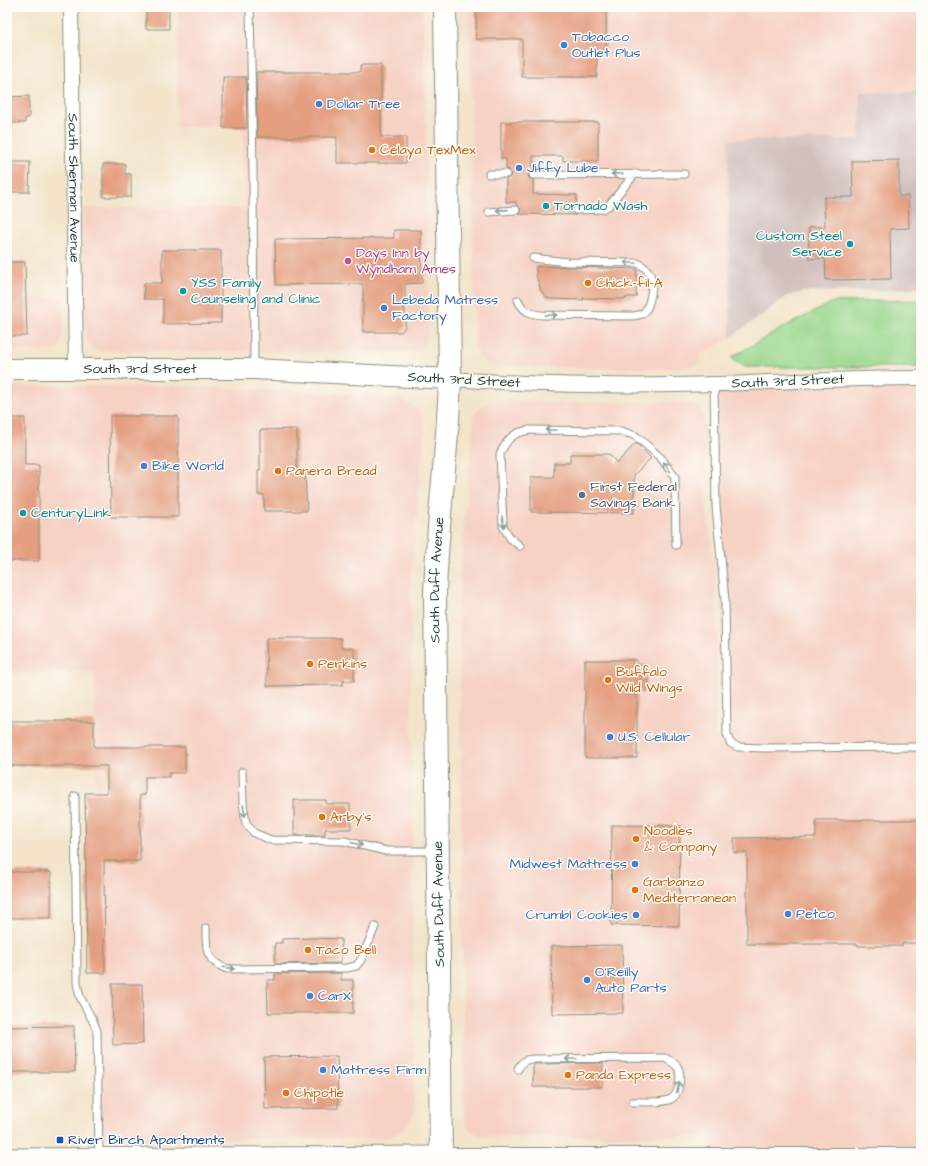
<svg xmlns="http://www.w3.org/2000/svg" width="928" height="1166" viewBox="0 0 928 1166" font-family="'Architects Daughter',sans-serif">
  <rect width="100%" height="100%" fill="#fdfcf7"/>
  <filter id="ink" filterUnits="userSpaceOnUse"><feTurbulence type="fractalNoise" baseFrequency=".025" numOctaves="2"/><feDisplacementMap in="SourceGraphic" scale="8" xChannelSelector="R" yChannelSelector="G"/><feConvolveMatrix kernelMatrix="1 2 1 2 8 2 1 2 1" color-interpolation-filters="sRGB"/></filter>
  <filter id="wash" filterUnits="userSpaceOnUse"><feTurbulence type="fractalNoise" baseFrequency=".012" numOctaves="4" result="noise"/><feDisplacementMap in="SourceGraphic" scale="16" xChannelSelector="R" yChannelSelector="G"/><feGaussianBlur stdDeviation="0.9" result="paint"/><feColorMatrix in="noise" values="0 0 0 0 0 0 0 0 0 0 0 0 0 0 0 0 0 1.4 0 .05"/><feComposite in="paint" operator="in"/></filter>
  <g filter="url(#wash)">
    <rect width="100%" height="100%" fill="#f3e4ca"/>
    <!-- built -->
    <path fill="#f6d2c4" d="M 178,7 L 423,7 L 426,131 L 428,329 L 427,338 L 423,347 L 412,351 L 405,352 L 102,351 L 94,350 L 89,345 L 86,338 L 84,327 L 83,208 L 244,208 L 243,128 L 177,127 Z
      M 469,7 L 921,7 L 921,93 L 860,92 L 861,139 L 728,140 L 730,338 L 701,355 L 701,360 L 698,363 L 691,367 L 681,368 L 592,368 L 499,366 L 489,365 L 484,362 L 477,353 L 475,345 Z
      M 7,298 L 63,298 L 63,330 L 61,340 L 59,347 L 53,350 L 44,351 L 7,351 Z
      M 921,378 L 921,1159 L 709,1155 L 707,1136 L 505,1137 L 481,1136 L 472,1132 L 468,1127 L 464,1116 L 464,1105 L 459,599 L 461,559 L 474,415 L 479,408 L 491,402 L 499,400 L 562,403 L 679,402 L 689,403 L 695,405 L 700,410 L 703,416 L 705,425 L 707,509 L 716,576 L 717,622 L 716,734 L 726,734 L 714,384 Z
      M 7,386 L 180,386 L 367,395 L 399,399 L 407,403 L 417,409 L 422,417 L 425,426 L 411,579 L 414,1111 L 410,1121 L 400,1132 L 392,1136 L 382,1138 L 99,1139 L 97,1031 L 95,672 L 7,673 Z"/>
    <!-- industrial -->
    <path fill="#d1bfbe" d="M 860,92 L 921,93 L 921,287 L 887,290 L 803,292 L 788,296 L 730,338 L 728,140 L 860,139 Z"/>
    <!-- green -->
    <path fill="#98d58a" stroke="#5c895f" d="M 921,300 L 921,367 L 746,367 L 734,361 L 732,357 L 786,326 L 833,302 Z"/>
    <g id="blocks">
      <!-- building -->
      <path fill="#e49e80" d="M 146,7 L 169,7 L 169,29 L 146,29 Z
        M 476,7 L 597,7 L 597,11 L 606,11 L 606,52 L 597,52 L 597,77 L 522,77 L 522,39 L 476,39 Z
        M 360,65 L 381,65 L 381,137 L 406,137 L 406,163 L 337,163 L 337,137 L 257,137 L 256,72 L 360,72 Z
        M 223,77 L 246,77 L 247,128 L 223,128 Z
        M 29,96 L 29,118 L 25,118 L 25,123 L 7,123 L 7,97 Z
        M 501,122 L 598,122 L 598,161 L 563,161 L 563,156 L 533,156 L 533,170 L 530,171 L 528,175 L 529,178 L 533,180 L 533,194 L 577,195 L 576,205 L 573,206 L 571,210 L 572,213 L 576,215 L 518,214 L 520,212 L 521,209 L 518,206 L 516,205 L 516,202 L 506,202 L 506,179 L 510,177 L 511,174 L 509,170 L 506,169 L 506,159 L 501,159 Z
        M 899,160 L 899,196 L 908,196 L 909,228 L 890,229 L 891,279 L 826,280 L 825,258 L 809,259 L 809,227 L 825,227 L 824,197 L 853,197 L 852,161 Z
        M 7,162 L 30,162 L 29,192 L 7,192 Z
        M 103,164 L 125,164 L 125,174 L 131,174 L 131,197 L 103,197 Z
        M 394,230 L 421,230 L 422,283 L 405,284 L 405,327 L 401,332 L 363,332 L 363,284 L 276,285 L 275,239 L 394,238 Z
        M 162,250 L 221,250 L 221,323 L 163,324 L 163,299 L 144,299 L 144,283 L 162,283 Z
        M 7,262 L 25,262 L 27,336 L 7,336 Z
        M 536,266 L 637,269 L 636,297 L 626,297 L 626,299 L 583,298 L 584,300 L 552,299 L 547,298 L 541,291 L 536,275 Z
        M 110,416 L 178,416 L 178,517 L 111,517 Z
        M 7,418 L 25,418 L 25,465 L 39,465 L 39,561 L 7,561 Z
        M 297,429 L 297,473 L 305,473 L 307,511 L 264,511 L 264,495 L 258,495 L 258,470 L 260,470 L 260,430 Z
        M 636,443 L 651,458 L 634,475 L 634,513 L 531,512 L 531,477 L 554,477 L 554,463 L 570,463 L 570,454 L 609,454 L 617,463 Z
        M 266,638 L 341,638 L 341,648 L 354,648 L 354,681 L 343,681 L 343,685 L 267,686 Z
        M 585,660 L 637,660 L 637,665 L 647,665 L 647,691 L 637,691 L 637,758 L 585,758 Z
        M 7,721 L 94,721 L 94,747 L 185,747 L 185,773 L 169,773 L 169,777 L 145,777 L 145,795 L 140,795 L 140,861 L 104,861 L 105,973 L 87,973 L 85,793 L 107,793 L 107,766 L 7,766 Z
        M 294,800 L 326,800 L 326,804 L 350,804 L 351,829 L 325,829 L 325,835 L 294,835 Z
        M 816,820 L 921,820 L 921,943 L 902,943 L 902,946 L 858,946 L 858,944 L 747,944 L 747,853 L 734,853 L 734,838 L 816,837 Z
        M 612,825 L 680,826 L 679,926 L 611,925 Z
        M 7,872 L 51,872 L 51,918 L 7,918 Z
        M 314,938 L 341,939 L 341,963 L 275,964 L 275,943 L 282,943 L 282,939 Z
        M 622,945 L 623,1013 L 552,1014 L 551,946 Z
        M 341,973 L 341,980 L 353,980 L 353,1013 L 268,1013 L 267,980 L 275,980 L 275,974 Z
        M 112,984 L 142,984 L 143,1044 L 113,1045 Z
        M 74,1026 L 75,1072 L 7,1072 L 7,1027 Z
        M 337,1056 L 338,1108 L 265,1109 L 264,1057 Z
        M 603,1063 L 602,1087 L 533,1087 L 533,1064 Z"/>
    </g>
  </g>
  <g filter="url(#ink)">
    <use href="#blocks" fill-opacity="0" stroke="#89907f" stroke-width="1"/>
    <g fill="none" stroke-linecap="round" stroke-linejoin="round">
      <defs>
        <path id="service" d="M 250,7 L 253,171 L 254,369
          M 489,174 L 506,174
          M 533,175 L 684,174
          M 576,210 L 603,209 L 608,206 L 635,174
          M 489,212 L 516,210
          M 518,300 C 523,312 531,314 542,315 L 632,316 C 635,316 639,315 642,314 C 651,308 654,283 650,274 C 648,269 643,266 638,263 L 567,262 L 533,258
          M 714,384 L 716,506 L 725,600 L 727,734 L 730,743 L 738,747 L 763,748 L 921,747
          M 520,546 L 510,538 L 503,526 L 500,454 C 507,439 512,433 529,430 L 621,431 L 636,436 L 661,458 L 675,477 L 676,545
          M 242,772 L 243,803 L 246,823 L 254,833 L 271,840 L 344,841 L 386,851 L 435,851
          M 75,796 L 77,983 L 80,997 L 93,1021 L 97,1031 L 99,1156
          M 206,928 C 206,949 205,961 227,969 L 347,968 L 356,966 L 361,960 L 375,927
          M 518,1069 C 522,1061 526,1059 534,1059 L 665,1058 C 671,1061 677,1064 679,1070 C 681,1079 679,1095 671,1099 C 662,1104 643,1101 633,1102"/>
        <g id="minor">
          <path id="s1" d="M 71,7 L 76,369"/>
          <path id="s2" d="M 450,379 C 538,385 627,387 716,384 C 784,382 852,378 921,378"/>
          <path d="M 441,1155 L 921,1155"/>
        </g>
        <path id="tertiary" d="M 7,1157 L 441,1155"/>
        <g id="secondary">
          <path id="s3" d="M 7,369 L 254,369 L 450,379"/>
        </g>
        <g id="primary">
          <path id="s4" d="M 444,1159 L 441,1155 L 435,594 C 437,522 448,451 450,379 L 445,7"/>
        </g>
      </defs>
      <!-- service casing -->
      <use href="#service" stroke="#89907f" stroke-width="9"/>
      <!-- minor casing -->
      <use href="#minor" stroke="#89907f" stroke-width="16"/>
      <!-- tertiary casing -->
      <use href="#tertiary" stroke="#89907f" stroke-width="19"/>
      <!-- secondary casing -->
      <use href="#secondary" stroke="#89907f" stroke-width="22"/>
      <!-- primary casing -->
      <use href="#primary" stroke="#89907f" stroke-width="24"/>
      <!-- service -->
      <use href="#service" stroke="#fff" stroke-width="7"/>
      <!-- minor -->
      <use href="#minor" stroke="#fff" stroke-width="14"/>
      <!-- tertiary -->
      <use href="#tertiary" stroke="#fff" stroke-width="17"/>
      <!-- secondary -->
      <use href="#secondary" stroke="#fff" stroke-width="20"/>
      <!-- primary -->
      <use href="#primary" stroke="#fff" stroke-width="22"/>
    </g>
    <!-- one-way arrows -->
    <defs><path id="oneway-shaft" d="M-6 0H5M1.5-3L5.5 0L1.5 3" fill="none" stroke-width="1.6" stroke-linecap="round" stroke-linejoin="round"/></defs>
    <g stroke="#8f9e9a">
      <use href="#oneway-shaft" transform="translate(617 174) rotate(180)"/>
      <use href="#oneway-shaft" transform="translate(502 210) rotate(176)"/>
      <use href="#oneway-shaft" transform="translate(630 263) rotate(-177)"/>
      <use href="#oneway-shaft" transform="translate(551 315)"/>
      <use href="#oneway-shaft" transform="translate(551 430) rotate(-180)"/>
      <use href="#oneway-shaft" transform="translate(667 467) rotate(-125)"/>
      <use href="#oneway-shaft" transform="translate(503 522) rotate(80)"/>
      <use href="#oneway-shaft" transform="translate(244 811) rotate(82)"/>
      <use href="#oneway-shaft" transform="translate(357 844) rotate(14)"/>
      <use href="#oneway-shaft" transform="translate(229 968) rotate(7)"/>
      <use href="#oneway-shaft" transform="translate(571 1059) rotate(180)"/>
      <use href="#oneway-shaft" transform="translate(678 1087) rotate(-78)"/>
    </g>
  </g>
  <!-- markers -->
  <g fill="#3f7fe0" stroke="#fdfcf7" stroke-width="1.5">
    <circle cx="564" cy="45" r="4"/>
    <circle cx="319" cy="104" r="4"/>
    <circle cx="519" cy="168" r="4"/>
    <circle cx="384" cy="308" r="4"/>
    <circle cx="144" cy="466" r="4"/>
    <circle cx="610" cy="737" r="4"/>
    <circle cx="635" cy="864" r="4"/>
    <circle cx="788" cy="914" r="4"/>
    <circle cx="636" cy="915" r="4"/>
    <circle cx="587" cy="980" r="4"/>
    <circle cx="310" cy="996" r="4"/>
    <circle cx="323" cy="1070" r="4"/>
  </g>
  <g fill="#e8710a" stroke="#fdfcf7" stroke-width="1.5">
    <circle cx="372" cy="150" r="4"/>
    <circle cx="588" cy="283" r="4"/>
    <circle cx="278" cy="471" r="4"/>
    <circle cx="310" cy="664" r="4"/>
    <circle cx="608" cy="680" r="4"/>
    <circle cx="322" cy="817" r="4"/>
    <circle cx="636" cy="839" r="4"/>
    <circle cx="635" cy="890" r="4"/>
    <circle cx="308" cy="950" r="4"/>
    <circle cx="568" cy="1075" r="4"/>
    <circle cx="286" cy="1093" r="4"/>
  </g>
  <g fill="#0f9aa8" stroke="#fdfcf7" stroke-width="1.5">
    <circle cx="546" cy="206" r="4"/>
    <circle cx="850" cy="244" r="4"/>
    <circle cx="183" cy="291" r="4"/>
    <circle cx="23" cy="513" r="4"/>
  </g>
  <circle fill="#d1479c" stroke="#fdfcf7" stroke-width="1.5" cx="348" cy="261" r="4"/>
  <circle fill="#5c6f8a" stroke="#fdfcf7" stroke-width="1.5" cx="582" cy="495" r="4"/>
  <rect fill="#1a4fb4" stroke="#fdfcf7" stroke-width="1.5" x="56" y="1136" width="8" height="8" rx="2"/>
  <g text-anchor="middle" dominant-baseline="central" stroke-width="3" stroke-linejoin="round" paint-order="stroke">
    <!-- shop labels -->
    <g font-size="14" fill="#366cbe" stroke="#fdfcf7" text-anchor="start">
      <text x="572" y="37">Tobacco<tspan x="572" dy="16">Outlet Plus</tspan></text>
      <text x="327" y="104">Dollar Tree</text>
      <text x="527" y="168">Jiffy Lube</text>
      <text x="392" y="300">Lebeda Matress<tspan x="392" dy="16">Factory</tspan></text>
      <text x="152" y="466">Bike World</text>
      <text x="618" y="737">U.S. Cellular</text>
      <text x="627" y="864" text-anchor="end">Midwest Mattress</text>
      <text x="796" y="914">Petco</text>
      <text x="628" y="915" text-anchor="end">Crumbl Cookies</text>
      <text x="595" y="972">O'Reilly<tspan x="595" dy="16">Auto Parts</tspan></text>
      <text x="318" y="996">CarX</text>
      <text x="331" y="1070">Mattress Firm</text>
    </g>
    <!-- food labels -->
    <g font-size="14" fill="#c56008" stroke="#fdfcf7" text-anchor="start">
      <text x="380" y="150">Celaya TexMex</text>
      <text x="596" y="283">Chick-fil-A</text>
      <text x="286" y="471">Panera Bread</text>
      <text x="318" y="664">Perkins</text>
      <text x="616" y="672">Buffalo<tspan x="616" dy="16">Wild Wings</tspan></text>
      <text x="330" y="817">Arby's</text>
      <text x="644" y="831">Noodles<tspan x="644" dy="16">&amp; Company</tspan></text>
      <text x="643" y="882">Garbanzo<tspan x="643" dy="16">Mediterranean</tspan></text>
      <text x="316" y="950">Taco Bell</text>
      <text x="576" y="1075">Panda Express</text>
      <text x="294" y="1093">Chipotle</text>
    </g>
    <!-- street labels -->
    <g font-size="14" fill="#1f3d34" stroke="#fdfcf7">
      <text stroke="none"><textPath href="#s1" startOffset="181">South Sherman Avenue</textPath></text>
      <text stroke="none"><textPath href="#s3" startOffset="133">South 3rd Street</textPath></text>
      <text transform="translate(464 380) rotate(3)">South 3rd Street</text>
      <text stroke="none"><textPath href="#s2" startOffset="338">South 3rd Street</textPath></text>
      <text stroke="none"><textPath href="#s4" startOffset="580">South Duff Avenue</textPath></text>
      <text transform="translate(439 904) rotate(-91)">South Duff Avenue</text>
    </g>
    <!-- culture labels -->
    <g font-size="14" fill="#0d838f" stroke="#fdfcf7" text-anchor="start">
      <text x="554" y="206">Tornado Wash</text>
      <text x="842" y="236" text-anchor="end">Custom Steel<tspan x="842" dy="16">Service</tspan></text>
      <text x="191" y="283">YSS Family<tspan x="191" dy="16">Counseling and Clinic</tspan></text>
      <text x="31" y="513">CenturyLink</text>
    </g>
    <!-- hotel labels -->
    <g font-size="14" fill="#b23c85" stroke="#fdfcf7" text-anchor="start">
      <text x="356" y="253">Days Inn by<tspan x="356" dy="16">Wyndham Ames</tspan></text>
    </g>
    <!-- service labels -->
    <g font-size="14" fill="#4e5e75" stroke="#fdfcf7" text-anchor="start">
      <text x="590" y="487">First Federal<tspan x="590" dy="16">Savings Bank</tspan></text>
    </g>
    <!-- transit labels -->
    <g font-size="14" fill="#164399" stroke="#fdfcf7" text-anchor="start">
      <text x="68" y="1140">River Birch Apartments</text>
    </g>
  </g>
  <!-- margin -->
  <rect width="928" height="1166" fill="none" stroke="#fdfcf7" stroke-width="24"/>
</svg>
